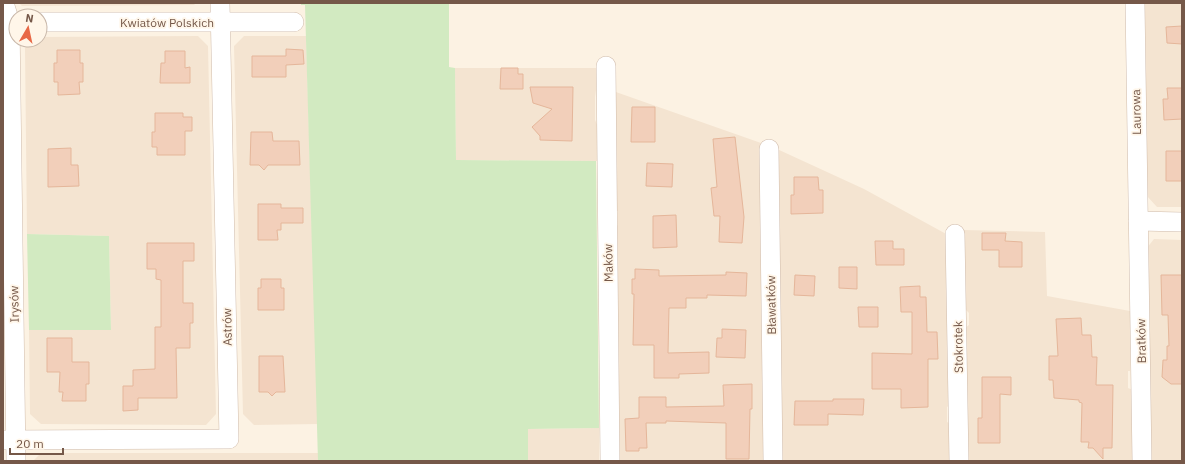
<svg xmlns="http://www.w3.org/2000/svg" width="1185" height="464" viewBox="0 0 1185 464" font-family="'IBM Plex Sans',sans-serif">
  <rect width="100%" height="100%" fill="#fcf2e3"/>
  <!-- residential -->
  <path fill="#f4e4d1" d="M 19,3 L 196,3 L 194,5 L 22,6 Z
    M 1145,3 L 1182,3 L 1182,207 L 1157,207 L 1147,196 Z
    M 198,36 L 208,46 L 216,414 L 206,425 L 41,424 L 30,414 L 29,330 L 111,329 L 109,236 L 27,234 L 25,48 L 32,40 L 40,40 L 40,37 Z
    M 244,36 L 306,36 L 318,424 L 254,425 L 243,414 L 234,46 Z
    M 455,68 L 599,68 L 595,97 L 595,120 L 598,127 L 598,161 L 456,160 Z
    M 613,91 L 761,143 L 765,461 L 618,461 L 615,228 L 618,225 L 618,211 L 614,210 Z
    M 777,149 L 864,189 L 948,235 L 951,404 L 947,407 L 947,422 L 951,424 L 952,461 L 782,461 Z
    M 963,230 L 1045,232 L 1047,296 L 1130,311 L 1132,344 L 1130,352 L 1130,371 L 1128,371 L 1128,388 L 1133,390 L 1132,437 L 1135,444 L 1135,461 L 968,461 L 965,328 L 969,325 L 969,313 L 965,309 Z
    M 1154,239 L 1182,240 L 1182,461 L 1151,461 L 1146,249 Z
    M 599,428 L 599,461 L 528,461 L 528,429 Z
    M 41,453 L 318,453 L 318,461 L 33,461 Z"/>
  <!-- green -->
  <path fill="#d2eac1" d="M 301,3 L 449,3 L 449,67 L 455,68 L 456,160 L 596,161 L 599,428 L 528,429 L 528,461 L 318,461 L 305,5 L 301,5 Z
    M 27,234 L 109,236 L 111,330 L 29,330 Z"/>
  <!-- building -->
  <path fill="#f2cfba" stroke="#e5b69a" d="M 1182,26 L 1182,44 L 1167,43 L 1166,27 Z
    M 286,49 L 303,50 L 304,64 L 286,65 L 286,77 L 252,77 L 252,56 L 286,56 Z
    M 57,50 L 80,50 L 80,63 L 83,63 L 83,82 L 79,82 L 80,94 L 58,95 L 58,82 L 54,82 L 54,63 L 57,63 Z
    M 165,51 L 185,51 L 185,68 L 190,67 L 190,83 L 160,83 L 161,63 L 165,63 Z
    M 501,68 L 518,68 L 518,74 L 523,74 L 523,89 L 500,89 Z
    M 530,87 L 573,87 L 572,141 L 540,140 L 540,136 L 532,127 L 552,109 L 533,103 Z
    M 1167,88 L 1182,88 L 1182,119 L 1164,120 L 1163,99 L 1168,99 Z
    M 632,107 L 655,107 L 655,142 L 631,142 Z
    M 155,113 L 183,113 L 183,117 L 192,117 L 192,131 L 185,131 L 185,155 L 157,155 L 157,147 L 152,147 L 152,132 L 155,132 Z
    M 251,132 L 272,132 L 273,141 L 299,141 L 300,165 L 268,165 L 264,170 L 259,165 L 250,165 Z
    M 735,137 L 744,217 L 742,243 L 719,242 L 720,216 L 714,216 L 711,188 L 717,187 L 713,139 Z
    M 71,148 L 71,165 L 78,165 L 79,186 L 48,187 L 48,149 Z
    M 1166,151 L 1182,151 L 1182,181 L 1166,181 Z
    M 647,163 L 673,164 L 672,187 L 646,186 Z
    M 794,177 L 818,177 L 819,190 L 823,190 L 823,213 L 791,214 L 791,195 L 794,195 Z
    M 258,204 L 281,204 L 281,208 L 303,208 L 303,223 L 281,223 L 281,230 L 277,230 L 278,240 L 258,240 Z
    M 676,215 L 677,247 L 653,248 L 653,216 Z
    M 982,233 L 1006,233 L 1005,241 L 1022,242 L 1022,267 L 999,267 L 999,250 L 982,250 Z
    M 875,241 L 893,241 L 893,249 L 904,249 L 904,265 L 876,265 Z
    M 147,243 L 194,243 L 194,261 L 183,261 L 183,303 L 193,303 L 193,323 L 190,323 L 190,348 L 176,348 L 177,398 L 138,398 L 138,410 L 123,411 L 123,386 L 133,386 L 133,370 L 155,369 L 155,327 L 161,327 L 161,280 L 156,279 L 156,269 L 147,269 Z
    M 839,267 L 857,267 L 857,289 L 839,288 Z
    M 635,269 L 659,270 L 659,276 L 726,275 L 726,272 L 747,273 L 746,296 L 707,295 L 707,298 L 686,298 L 686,308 L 669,308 L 668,353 L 709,352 L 709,373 L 679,374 L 679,378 L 654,378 L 654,345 L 633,345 L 634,294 L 632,294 L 632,279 L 635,279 Z
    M 795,275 L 815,276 L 814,296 L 794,295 Z
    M 1161,275 L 1182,275 L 1182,384 L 1171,384 L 1162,377 L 1163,360 L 1167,360 L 1167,346 L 1169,346 L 1168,315 L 1162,315 Z
    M 261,279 L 281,279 L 281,288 L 284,288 L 284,310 L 258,310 L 258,288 L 261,288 Z
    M 920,286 L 920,297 L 926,297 L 927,332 L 937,332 L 938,359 L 928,359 L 928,407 L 901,408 L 901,389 L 872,389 L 872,353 L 912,354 L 912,312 L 901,312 L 900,287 Z
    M 858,307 L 878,307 L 878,327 L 859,327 Z
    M 1081,318 L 1082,335 L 1091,335 L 1092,357 L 1097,357 L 1096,385 L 1113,385 L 1112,448 L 1103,448 L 1103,459 L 1093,448 L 1088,448 L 1089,442 L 1081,442 L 1082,403 L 1079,402 L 1079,400 L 1054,398 L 1053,380 L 1049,380 L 1049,356 L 1058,356 L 1056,319 Z
    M 722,329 L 746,330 L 745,358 L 716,357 L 717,338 L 722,338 Z
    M 47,338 L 72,338 L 72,362 L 89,362 L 89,384 L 86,384 L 86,401 L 62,401 L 63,392 L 59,392 L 60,372 L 47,372 Z
    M 259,356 L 283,356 L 285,392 L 276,392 L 272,396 L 268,392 L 259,392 Z
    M 982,377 L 1011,377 L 1011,395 L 1000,394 L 1000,443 L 978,443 L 978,418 L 982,418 Z
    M 752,384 L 752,409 L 750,409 L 749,459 L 726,459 L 726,423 L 666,421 L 666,423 L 646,423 L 647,448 L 639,448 L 639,451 L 626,451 L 625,419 L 639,418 L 639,397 L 666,397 L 666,407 L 724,406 L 723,385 Z
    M 833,399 L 864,399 L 863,415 L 828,414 L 828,425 L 794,425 L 795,401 L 833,401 Z"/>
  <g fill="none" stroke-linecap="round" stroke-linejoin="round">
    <defs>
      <path id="street" d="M 4,3 L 10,22 L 16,461
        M 1135,3 L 1142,461
        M 40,22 L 294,22
        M 606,66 L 610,461
        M 769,149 L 773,461
        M 1138,221 L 1182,222
        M 955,234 L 959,461
        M 3,440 L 229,439 L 220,3"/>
    </defs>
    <!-- street casing -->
    <use href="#street" stroke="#d0bcac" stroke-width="20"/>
    <!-- street -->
    <use href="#street" stroke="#fff" stroke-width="19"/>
  </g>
  <g text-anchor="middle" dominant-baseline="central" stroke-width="3.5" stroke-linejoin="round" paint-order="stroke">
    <!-- street labels -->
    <g font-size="12" fill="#755849" stroke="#fff6e9">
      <text x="167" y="22">Kwiatów Polskich</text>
      <text transform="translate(1136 112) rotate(-91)">Laurowa</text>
      <text transform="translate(608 263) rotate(-91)">Maków</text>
      <text transform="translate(14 304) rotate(-91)">Irysów</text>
      <text transform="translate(771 305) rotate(-91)">Bławatków</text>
      <text transform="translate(227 327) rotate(-91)">Astrów</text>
      <text transform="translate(1141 341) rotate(-91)">Bratków</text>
      <text transform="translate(958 347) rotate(-91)">Stokrotek</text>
    </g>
  </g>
  <!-- border -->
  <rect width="1185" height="464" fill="none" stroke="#755849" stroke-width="8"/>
  <!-- north arrow -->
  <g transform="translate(28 28) rotate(9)"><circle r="19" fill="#fff6e9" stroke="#c8b7a9"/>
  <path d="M0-3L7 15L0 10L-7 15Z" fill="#e86846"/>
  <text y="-6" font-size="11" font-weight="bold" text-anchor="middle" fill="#755849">N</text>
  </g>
  <!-- scale -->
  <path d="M10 448v6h53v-6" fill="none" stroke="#755849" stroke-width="2"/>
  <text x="16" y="448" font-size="12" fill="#755849" stroke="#fff6e9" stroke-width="3" paint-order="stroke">20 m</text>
</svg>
